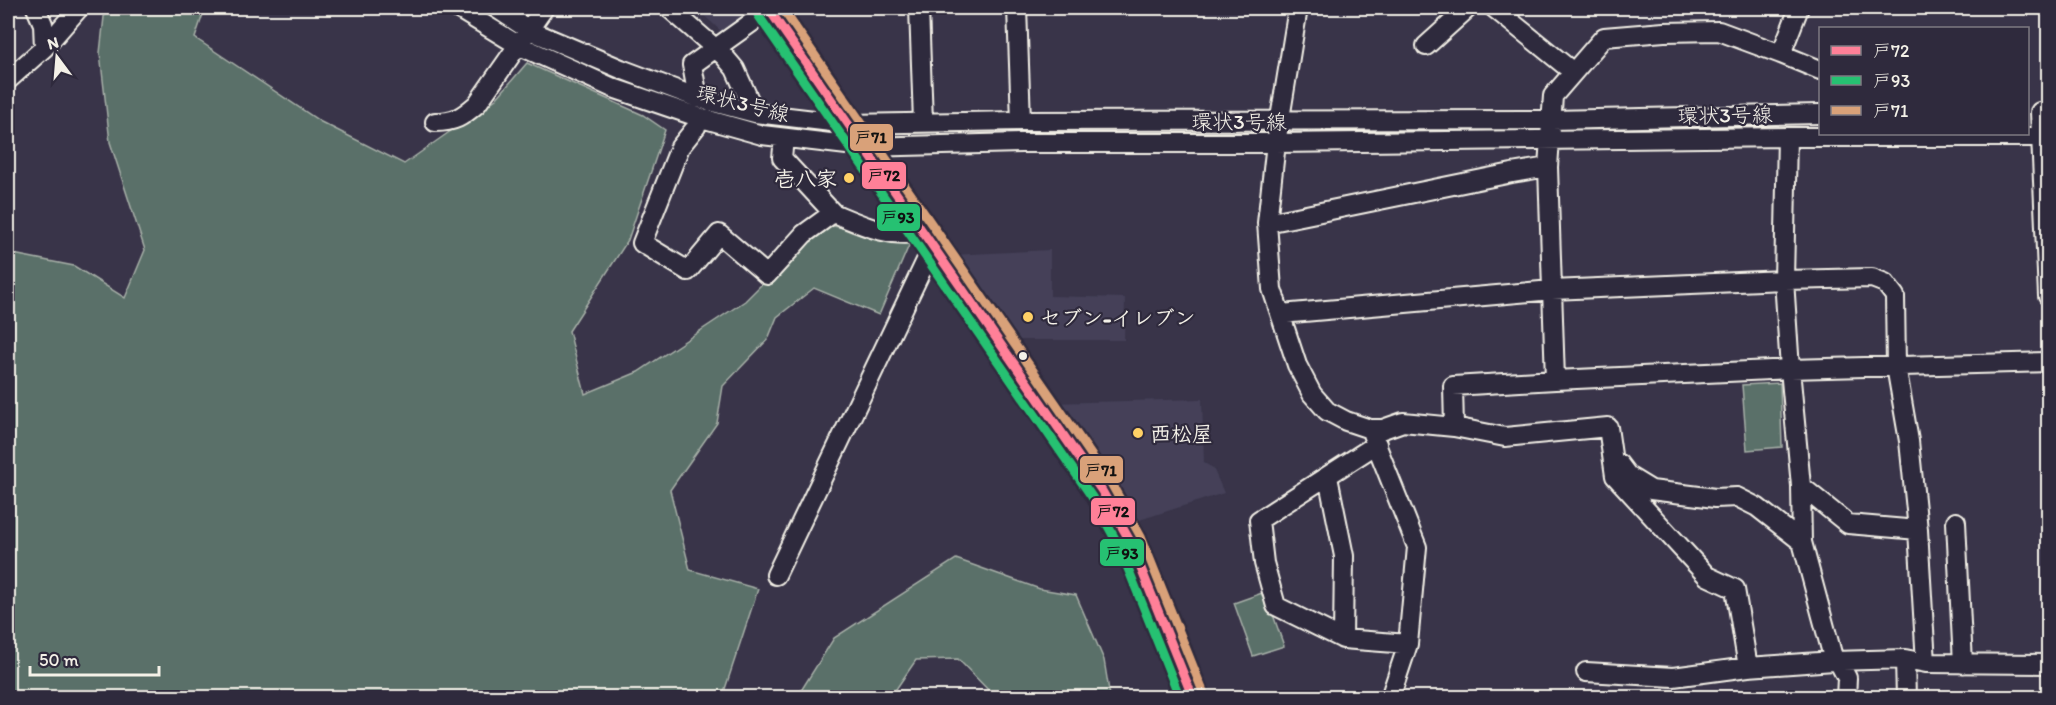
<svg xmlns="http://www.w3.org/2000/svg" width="2056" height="705" viewBox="0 0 2056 705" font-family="Itim,'Klee One',sans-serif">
  <rect width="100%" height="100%" fill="#393449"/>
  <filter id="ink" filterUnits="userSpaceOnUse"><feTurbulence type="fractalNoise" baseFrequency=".0167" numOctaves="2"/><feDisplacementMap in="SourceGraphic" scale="12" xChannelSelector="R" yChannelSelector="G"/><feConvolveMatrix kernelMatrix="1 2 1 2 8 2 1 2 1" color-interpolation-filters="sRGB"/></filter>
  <g filter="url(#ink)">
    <!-- built -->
    <path fill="#444058" d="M 696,8 L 750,8 L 752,10 L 723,33 Z
      M 1050,250 L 1050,296 L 1125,298 L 1124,340 L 1005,340 L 951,255 Z
      M 1202,399 L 1204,463 L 1213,468 L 1224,493 L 1130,523 L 1109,485 L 1051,403 Z"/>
    <!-- green -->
    <path fill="#5a6f69" stroke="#a7b0a8" stroke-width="1.5" d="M 105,8 L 205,8 L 195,38 L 321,122 L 404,164 L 496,99 L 527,63 L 643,115 L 665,130 L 628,240 L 569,331 L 585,394 L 638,372 L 745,301 L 822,224 L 861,231 L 910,243 L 879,315 L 814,288 L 777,317 L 768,339 L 723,386 L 717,423 L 670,490 L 690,570 L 758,589 L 722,698 L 8,697 L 8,253 L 74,266 L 125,298 L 145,250 L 110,142 L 100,53 Z
      M 1780,383 L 1782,447 L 1747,450 L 1742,385 Z
      M 956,559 L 1040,589 L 1076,595 L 1104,660 L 1110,697 L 995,697 L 958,659 L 916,660 L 894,692 L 898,697 L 797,697 L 834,638 Z
      M 1265,592 L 1284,646 L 1253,656 L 1234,603 Z"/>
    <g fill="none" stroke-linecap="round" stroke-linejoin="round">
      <defs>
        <path id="minor" d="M 36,8 L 43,24 L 44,48
          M 457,8 L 518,45 L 613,88 L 698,117 L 762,135 L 864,147 L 1021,143 L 1276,143 L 1787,137 L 2048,137
          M 496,8 L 529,30 L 621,69 L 698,98 L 755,113 L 848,124 L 1021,121 L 1552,120 L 1820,114
          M 669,8 L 724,56 L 735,69 L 755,113
          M 768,8 L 1102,491 L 1130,541 L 1193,698
          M 919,8 L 923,122
          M 1017,8 L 1021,121
          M 1298,8 L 1276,143 L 1267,223 L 1272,289 L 1297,365 L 1312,394 L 1327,411 L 1346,421 L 1370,429 L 1383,429 L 1403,422 L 1454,427 L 1505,437 L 1608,427 L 1615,476 L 1707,576 L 1735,589 L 1748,667
          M 1494,8 L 1573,72
          M 1799,8 L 1781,54 L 1820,70
          M 1426,46 L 1468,8
          M 1781,54 L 1719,31 L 1664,32 L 1604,37 L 1553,96 L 1548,167 L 1555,380 L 1790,369 L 2048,362
          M 8,80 L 44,48 L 79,8
          M 698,98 L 692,65 L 772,8
          M 2040,112 L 2048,296
          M 698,117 L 696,127 L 680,147 L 642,243 L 688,271 L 719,234 L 767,275 L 804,234 L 833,213 L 782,158 L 784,138
          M 435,122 C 455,122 462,117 477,104 L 544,8
          M 1787,137 L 1784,280 L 1790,369 L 1801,486 L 1848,524 L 1918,530
          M 833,213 C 862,225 891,239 922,232
          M 1267,223 L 1512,173 L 1548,167
          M 1281,314 L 1552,290 L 1784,280 L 1872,278 L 1885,283 L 1895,296 L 1896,366 L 1909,441 L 1918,530 L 1926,663
          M 1454,427 L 1453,386 L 1555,380
          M 1372,434 L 1417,547 L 1408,644 L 1390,698
          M 1377,444 L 1259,520 L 1264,563 L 1276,606 L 1343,639 L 1408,644
          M 1619,464 L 1628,476 L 1651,490 L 1715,498 L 1737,497 L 1757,507 L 1802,542 L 1834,661
          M 1328,477 L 1344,556 L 1343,639
          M 1801,486 L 1802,542
          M 1956,522 L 1963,664
          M 776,575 L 933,246
          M 1905,659 L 1906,698
          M 1838,661 L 1847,678 L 1846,698
          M 1586,672 L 1673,677 L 1748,667 L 1834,661 L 1905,659 L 1926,663 L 2048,664"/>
      </defs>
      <!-- minor casing -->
      <use href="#minor" stroke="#f4f1e8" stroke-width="22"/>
      <!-- minor -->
      <use href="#minor" stroke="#2f2a3d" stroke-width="18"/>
      <defs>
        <path id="bus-1" d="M 768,8 L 1102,491 L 1130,541 L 1193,698"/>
        <path id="bus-2" d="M 758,15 L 1092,497 L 1119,546 L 1180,698"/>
        <path id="bus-3" d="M 782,8 L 1112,485 L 1141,537 L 1204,694"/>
      </defs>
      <!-- bus-1 casing -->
      <use href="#bus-1" stroke="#2f2a3d" stroke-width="14"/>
      <!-- bus-2 casing -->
      <use href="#bus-2" stroke="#2f2a3d" stroke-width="14"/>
      <!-- bus-3 casing -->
      <use href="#bus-3" stroke="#2f2a3d" stroke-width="14"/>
      <!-- bus-1 -->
      <use href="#bus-1" stroke="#ff8098" stroke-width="9"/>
      <!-- bus-2 -->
      <use href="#bus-2" stroke="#26c172" stroke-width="9"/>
      <!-- bus-3 -->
      <use href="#bus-3" stroke="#d9a179" stroke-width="9"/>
    </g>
  </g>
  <!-- markers -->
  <g fill="#ffd166" stroke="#2f2a3d" stroke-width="2">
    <circle cx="849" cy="178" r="6"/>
    <circle cx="1028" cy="317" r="6"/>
    <circle cx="1138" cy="433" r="6"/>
  </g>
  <circle fill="#f4f1e8" stroke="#2f2a3d" stroke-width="2" cx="1023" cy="356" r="5"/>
  <g text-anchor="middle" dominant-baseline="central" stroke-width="4.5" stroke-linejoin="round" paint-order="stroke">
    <!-- street labels -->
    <g font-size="21" fill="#f4f1e8" stroke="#2f2a3d">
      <text transform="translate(743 103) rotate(14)">環状3号線</text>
      <text transform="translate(1725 115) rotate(-1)">環状3号線</text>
      <text x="1239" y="121">環状3号線</text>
    </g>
    <!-- poi labels -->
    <g font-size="21" font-weight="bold" fill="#f4f1e8" stroke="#2f2a3d" text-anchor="start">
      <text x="837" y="178" text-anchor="end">壱八家</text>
      <text x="1040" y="317">セブン-イレブン</text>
      <text x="1150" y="433">西松屋</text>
    </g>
  </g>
  <g stroke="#2f2a3d" stroke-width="2">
    <rect x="849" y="123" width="45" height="29" rx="6" fill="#d9a179"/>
    <rect x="861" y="161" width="46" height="29" rx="6" fill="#ff8098"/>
    <rect x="876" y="203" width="45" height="29" rx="6" fill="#26c172"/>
    <rect x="1079" y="455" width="45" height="29" rx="6" fill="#d9a179"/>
    <rect x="1090" y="497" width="46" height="29" rx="6" fill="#ff8098"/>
    <rect x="1099" y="538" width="46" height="29" rx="6" fill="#26c172"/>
  </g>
  <g font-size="16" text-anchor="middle" font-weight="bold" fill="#111">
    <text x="871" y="143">戸71</text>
    <text x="884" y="181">戸72</text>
    <text x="898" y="223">戸93</text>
    <text x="1101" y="476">戸71</text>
    <text x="1113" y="517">戸72</text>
    <text x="1122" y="559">戸93</text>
  </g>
  <!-- margin -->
  <rect width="2056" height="705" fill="none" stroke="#2f2a3d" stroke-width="30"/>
  <rect x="15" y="15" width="2026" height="675" fill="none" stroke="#f4f1e8" stroke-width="2" filter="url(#ink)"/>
  <!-- legend -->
  <rect x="1819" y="27" width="210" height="108" fill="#2f2a3d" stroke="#7e7a81" stroke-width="1.5"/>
  <rect x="1831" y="46" width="30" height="9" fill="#ff8098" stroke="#7e7a81" stroke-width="1.5"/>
  <text x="1873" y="57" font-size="18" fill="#f4f1e8">戸72</text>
  <rect x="1831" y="76" width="30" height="9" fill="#26c172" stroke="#7e7a81" stroke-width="1.5"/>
  <text x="1873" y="87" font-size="18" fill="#f4f1e8">戸93</text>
  <rect x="1831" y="106" width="30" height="9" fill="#d9a179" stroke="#7e7a81" stroke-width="1.5"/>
  <text x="1873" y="117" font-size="18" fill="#f4f1e8">戸71</text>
  <!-- north arrow -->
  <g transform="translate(57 57) rotate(344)" stroke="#2f2a3d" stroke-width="4.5" paint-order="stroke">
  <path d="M0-4.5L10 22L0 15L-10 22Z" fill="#f4f1e8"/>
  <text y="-9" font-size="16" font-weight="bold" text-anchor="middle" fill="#f4f1e8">N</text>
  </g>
  <!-- scale -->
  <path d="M30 666v9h129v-9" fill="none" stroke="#f4f1e8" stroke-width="3"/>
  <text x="39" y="666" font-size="18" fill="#f4f1e8" stroke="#2f2a3d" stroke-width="4.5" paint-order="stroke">50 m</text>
</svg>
